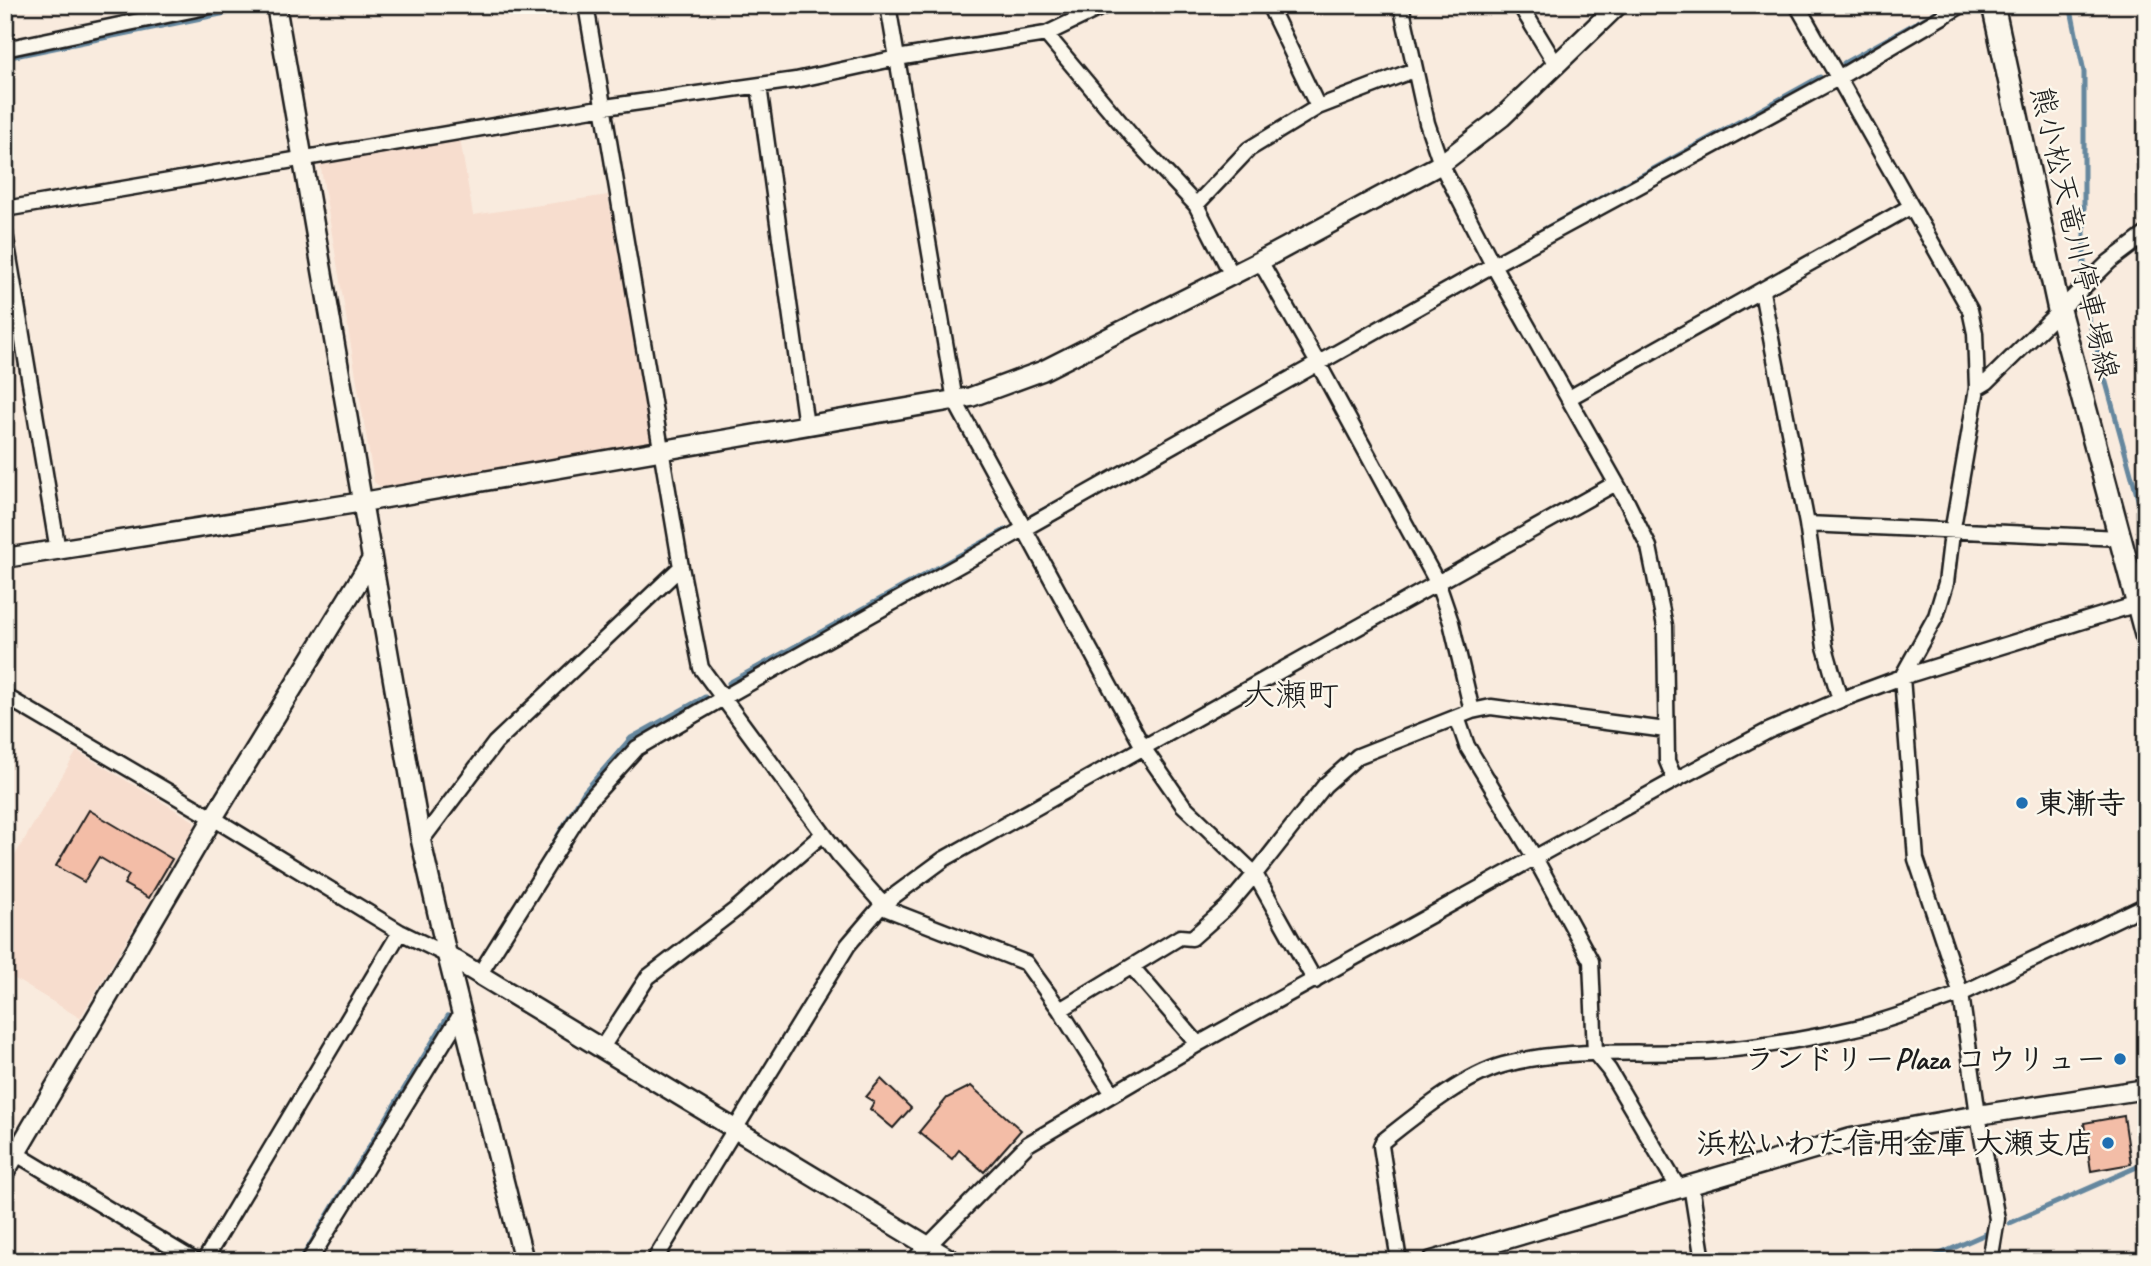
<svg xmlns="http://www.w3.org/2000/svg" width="2151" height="1266" viewBox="0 0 2151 1266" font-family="Caveat,'Klee One',sans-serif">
  <rect width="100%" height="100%" fill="#f9ebde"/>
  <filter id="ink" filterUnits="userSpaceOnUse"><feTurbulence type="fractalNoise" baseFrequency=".0143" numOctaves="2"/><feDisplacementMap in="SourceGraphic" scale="14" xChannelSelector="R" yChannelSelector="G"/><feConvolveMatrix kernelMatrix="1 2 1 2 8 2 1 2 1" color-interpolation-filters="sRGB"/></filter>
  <g filter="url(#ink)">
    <!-- built -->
    <path fill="#f7ddce" d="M 460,139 L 473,215 L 608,195 L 651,438 L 647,444 L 382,488 L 374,482 L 320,163 Z
      M 77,751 L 194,821 L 194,827 L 80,1018 L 5,973 L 5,872 Z"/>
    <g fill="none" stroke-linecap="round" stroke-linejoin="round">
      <!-- stream -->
      <path stroke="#65879e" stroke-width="5" d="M 2070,5 L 2084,72 L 2084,279
        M 5,58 L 260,6
        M 1844,63 L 1945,7
        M 1541,231 L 1820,77
        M 2085,292 L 2088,317 L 2146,528
        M 1032,516 L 1071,495
        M 729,683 L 1007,529
        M 536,872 L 584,792 L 631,738 L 705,697
        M 2010,1223 L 2146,1163
        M 300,1261 L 448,1016
        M 1924,1261 L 1988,1233"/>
    </g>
    <!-- building -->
    <path fill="#f3bda7" stroke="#1c1c1c" stroke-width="2" d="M 89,810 L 172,859 L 149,898 L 124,884 L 129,875 L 99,857 L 84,882 L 56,866 Z
      M 881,1079 L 911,1108 L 893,1128 L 870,1109 L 874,1102 L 866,1097 Z
      M 971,1086 L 1021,1130 L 984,1172 L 959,1150 L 952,1159 L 919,1132 L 947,1098 Z
      M 2124,1116 L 2131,1164 L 2091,1171 L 2084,1123 Z"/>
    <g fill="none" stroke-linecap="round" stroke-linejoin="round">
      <defs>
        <path id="minor" d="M 586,5 L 681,567 L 701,668 L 839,855 L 887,909 L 1026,963 L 1060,1010 L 1113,1094
          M 888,5 L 897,58 L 1046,34 L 1106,5
          M 1269,5 L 1318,107
          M 1401,5 L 1427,123 L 1441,164 L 1493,265 L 1628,504 L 1649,547 L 1665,626 L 1667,761 L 1675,780
          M 1520,5 L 1557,66
          M 1797,5 L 1970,310 L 1975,333 L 1977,388 L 1952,533 L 1946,583 L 1936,616 L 1902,677 L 1916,859 L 1961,994 L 2146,905
          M 1046,34 L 1135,140 L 1196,205 L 1232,275
          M 5,49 L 215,5
          M 759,86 L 806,426
          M 1196,205 L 1249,149 L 1318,107 L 1414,70
          M 5,209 L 605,107 L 796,80 L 897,58 L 955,401 L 1144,749 L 1183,805 L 1255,874 L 1315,981
          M 5,233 L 58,551
          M 1260,261 L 1319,365 L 1438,584 L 1451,622 L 1472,711
          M 1762,292 L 1807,524 L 1825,647 L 1840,700
          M 1977,388 L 1987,382 L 2109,262 L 2146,234
          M 1569,398 L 1910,207
          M 1807,524 L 2121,538
          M 5,696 L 213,818 L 400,932 L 447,955
          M 1457,717 L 1467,746 L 1535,858 L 1591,961 L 1595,1053 L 1609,1070 L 1679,1189
          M 421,841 L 495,743 L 681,567
          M 1132,967 L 1198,1044
          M 479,975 L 587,803 L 637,748 L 723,698 L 1493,265 L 1838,78 L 1962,5
          M 1060,1010 L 1180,937 L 1192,938 L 1227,907 L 1255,874 L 1325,785 L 1358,756 L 1472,711 L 1491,707 L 1666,730
          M 601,1049 L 648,977 L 735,910 L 823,834
          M 5,1147 L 195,1261
          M 1691,1185 L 1703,1261
          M 204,1261 L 400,932
          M 309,1261 L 461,1014
          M 654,1261 L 848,945 L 883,904 L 944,859 L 1616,483
          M 913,1261 L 1028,1144 L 1198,1044 L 1675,780 L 1768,731 L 1840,700 L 1902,677 L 2144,602
          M 1399,1261 L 1381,1146 L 1383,1141 C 1415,1116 1463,1076 1503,1065 C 1571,1046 1644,1056 1714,1051 C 1762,1047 1813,1038 1860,1027 C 1894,1019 1928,1005 1961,994 L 1978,1115 L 1997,1219 L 1990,1261"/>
        <path id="tertiary" d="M 276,5 L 421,841 L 447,955 L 524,1261
          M 5,558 L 363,502 L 971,397 L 1042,371 L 1260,261 L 1441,164 L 1502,117 L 1618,5
          M 447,955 L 953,1261
          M 5,1172 L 213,818 L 372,559
          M 1432,1261 L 1851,1138 L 1978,1115 L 2146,1089"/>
        <path id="secondary" d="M 1993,5 L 2059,310 L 2146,635"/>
      </defs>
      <!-- minor casing -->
      <use href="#minor" stroke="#1c1c1c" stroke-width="19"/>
      <!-- tertiary casing -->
      <use href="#tertiary" stroke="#1c1c1c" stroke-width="23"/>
      <!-- secondary casing -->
      <use href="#secondary" stroke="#1c1c1c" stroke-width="26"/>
      <!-- minor -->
      <use href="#minor" stroke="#fbf7ec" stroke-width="14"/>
      <!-- tertiary -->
      <use href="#tertiary" stroke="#fbf7ec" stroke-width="18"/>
      <!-- secondary -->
      <use href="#secondary" stroke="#fbf7ec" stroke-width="21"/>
    </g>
  </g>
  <!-- markers -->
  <g fill="#1f6fb2" stroke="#fbf7ec" stroke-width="2.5">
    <circle cx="2022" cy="803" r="7"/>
    <circle cx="2120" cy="1059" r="7"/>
    <circle cx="2108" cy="1143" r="7"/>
  </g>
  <g text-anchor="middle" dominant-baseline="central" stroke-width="5" stroke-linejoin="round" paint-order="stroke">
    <!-- street labels -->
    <g font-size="30" fill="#1c1c1c" stroke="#fbf7ec">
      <text transform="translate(2075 233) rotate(77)">熊小松天竜川停車場線</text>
    </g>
    <!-- poi labels -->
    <g font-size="30" font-weight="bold" fill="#1c1c1c" stroke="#fbf7ec" text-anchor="end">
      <text x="2036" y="803" text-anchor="start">東漸寺</text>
      <text x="2106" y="1059">ランドリーPlaza コウリュー</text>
      <text x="2094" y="1143">浜松いわた信用金庫 大瀬支店</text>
    </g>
    <!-- neighbourhood labels -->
    <g font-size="32" fill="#1c1c1c" stroke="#fbf7ec">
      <text x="1291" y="694">大瀬町</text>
    </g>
  </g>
  <!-- margin -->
  <rect width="2151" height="1266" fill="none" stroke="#fbf7ec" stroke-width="28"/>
  <rect x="14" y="14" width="2123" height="1238" fill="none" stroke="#1c1c1c" stroke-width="2.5" filter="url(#ink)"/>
</svg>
